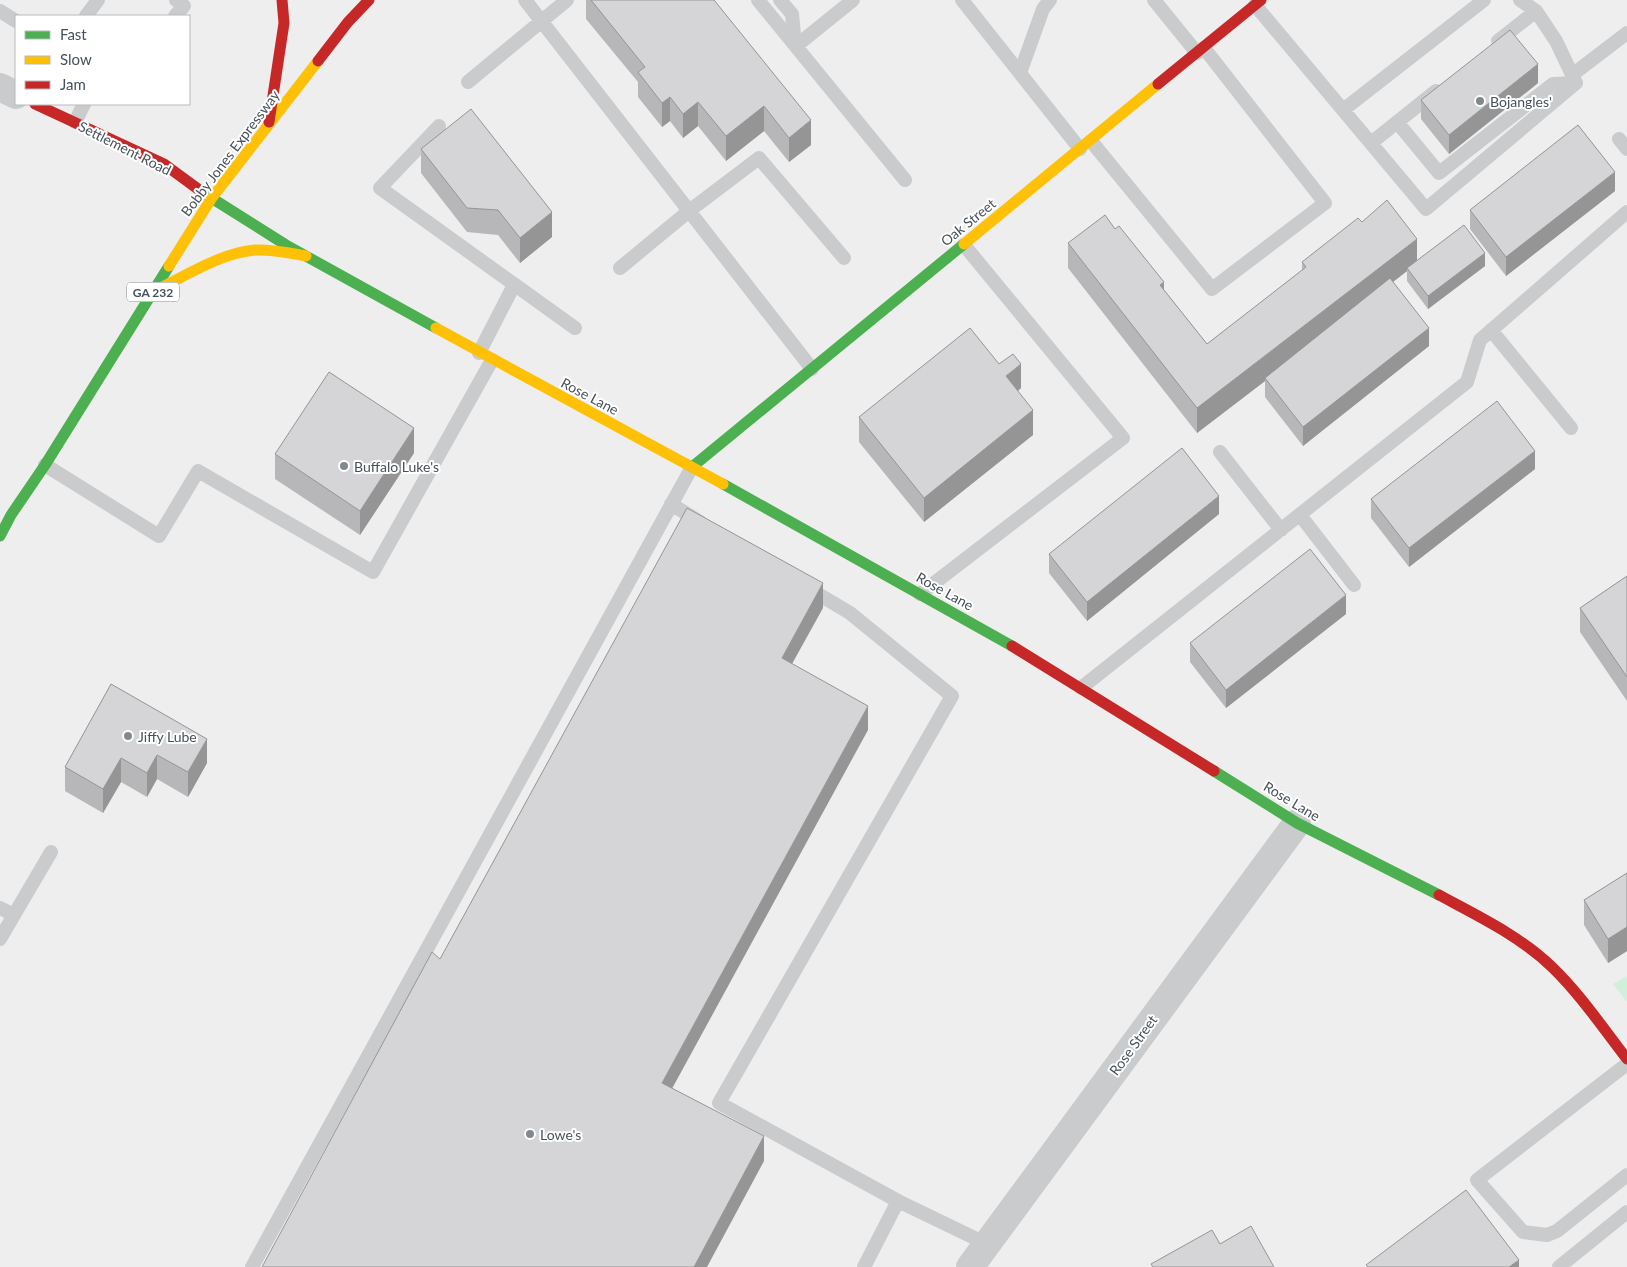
<svg xmlns="http://www.w3.org/2000/svg" width="1627" height="1267" viewBox="0 0 1627 1267" font-family="Lato,sans-serif">
  <rect width="100%" height="100%" fill="#efeeee"/>
  <!-- green -->
  <path fill="#d2efdc" d="M 1627,976 L 1627,1002 L 1613,984 Z"/>
  <g fill="none" stroke-linecap="round" stroke-linejoin="round">
    <!-- lane -->
    <path stroke="#c9cbcd" stroke-width="14" d="M 525,0 L 812,369
      M 758,0 L 905,180
      M 780,0 L 792,14 L 795,45
      M 962,0 L 1080,149
      M 1154,0 L 1197,53
      M 1255,5 L 1426,209 L 1576,83 L 1556,41 L 1536,11 L 1520,0
      M 0,11 L 16,21
      M 86,16 L 98,0
      M 175,16 L 184,6 L 176,0
      M 1498,41 L 1536,11
      M 796,46 L 853,0
      M 1020,73 L 1043,9 L 1050,0
      M 1572,75 L 1627,33
      M 468,82 L 567,0
      M 1343,110 L 1484,0
      M 75,122 L 84,104
      M 1397,122 L 1439,173 L 1553,84 L 1576,83
      M 439,126 L 380,188 L 575,328
      M 1619,139 L 1627,149
      M 1091,141 L 1212,289 L 1325,203 L 1204,48
      M 1371,143 L 1436,91
      M 620,268 L 689,211 L 759,158 L 844,258
      M 1491,330 L 1571,428
      M 479,353 L 514,285
      M 1220,452 L 1281,530
      M 45,465 L 159,536 L 198,471 L 373,572 L 492,360
      M 671,504 L 700,522
      M 1300,515 L 1354,585
      M 808,588 L 850,613 L 952,696 L 719,1103 L 898,1201
      M 920,594 L 1123,438 L 964,245
      M 1081,688 L 1467,382 L 1480,340 L 1627,212
      M 0,908 L 14,915 L 51,852
      M 0,939 L 14,915
      M 1627,1064 L 1477,1180 L 1523,1232 L 1547,1235 L 1557,1231 L 1627,1175
      M 252,1267 L 692,467
      M 864,1267 L 898,1201 L 987,1244
      M 1559,1267 L 1627,1212"/>
    <!-- street -->
    <path stroke="#c9cbcd" stroke-width="28" d="M 0,87 L 16,95
      M 970,1267 L 1297,823"/>
    <!-- fast -->
    <path stroke="#4caf50" stroke-width="11" d="M 202,192 L 286,245 L 436,328
      M 692,467 L 964,244
      M 723,484 L 1012,646
      M 0,536 L 11,515 L 45,465 L 169,266
      M 1214,771 L 1297,823 L 1439,895"/>
    <!-- slow -->
    <path stroke="#ffc107" stroke-width="11" d="M 964,244 L 1158,84
      M 169,266 L 211,199 L 318,61
      M 154,291 C 186,276 220,253 255,250 C 272,249 289,253 306,256
      M 436,328 L 723,484"/>
    <!-- jam -->
    <path stroke="#c62828" stroke-width="11" d="M 318,61 L 348,22 L 369,0
      M 1158,84 L 1261,0
      M 35,104 L 164,164 L 202,192
      M 269,122 L 284,23 L 282,0
      M 1012,646 L 1214,771
      M 1439,895 C 1478,916 1520,936 1552,967 C 1580,994 1603,1028 1627,1059"/>
  </g>
  <!-- wall -->
  <path fill="#b7b7b9" d="M 586,0 L 714,0 L 811,145 L 789,162 L 764,131 L 726,161 L 698,126 L 683,138 L 670,121 L 662,127 L 638,97 L 638,82 L 586,19 Z
    M 1538,83 L 1449,154 L 1421,119 L 1421,100 Z
    M 421,149 L 552,237 L 520,263 L 498,235 L 467,232 L 421,173 Z
    M 1615,191 L 1506,276 L 1470,229 L 1470,210 Z
    M 1362,222 L 1417,260 L 1485,266 L 1428,309 L 1407,281 L 1407,271 L 1393,282 L 1429,346 L 1303,446 L 1265,397 L 1265,381 L 1197,433 L 1068,268 L 1068,243 L 1164,290 L 1207,344 L 1302,271 L 1302,262 Z
    M 999,364 L 1021,388 L 1018,391 L 1033,435 L 924,522 L 859,442 L 859,417 Z
    M 414,453 L 360,535 L 275,479 L 275,454 Z
    M 1535,469 L 1409,567 L 1371,518 L 1371,499 Z
    M 1219,514 L 1087,621 L 1049,573 L 1049,554 Z
    M 1627,576 L 1627,701 L 1580,632 L 1580,608 Z
    M 1346,614 L 1226,708 L 1190,662 L 1190,643 Z
    M 111,684 L 207,763 L 188,797 L 157,779 L 147,797 L 121,782 L 103,813 L 65,791 L 65,767 Z
    M 1627,873 L 1627,951 L 1608,963 L 1584,925 L 1584,900 Z"/>
  <!-- shaded-wall -->
  <path fill="#959596" d="M 1538,64 L 1538,83 L 1449,154 L 1449,135 Z
    M 670,97 L 670,121 L 662,127 L 662,103 Z
    M 698,102 L 698,126 L 683,138 L 683,114 Z
    M 764,106 L 764,131 L 726,161 L 726,136 Z
    M 811,120 L 811,145 L 789,162 L 789,138 Z
    M 1615,172 L 1615,191 L 1506,276 L 1506,257 Z
    M 552,212 L 552,237 L 520,263 L 520,238 Z
    M 1417,239 L 1417,263 L 1407,268 L 1407,271 L 1266,380 L 1265,378 L 1265,381 L 1197,433 L 1197,408 Z
    M 1485,253 L 1485,266 L 1428,309 L 1428,296 Z
    M 1164,282 L 1164,306 L 1160,285 Z
    M 1429,328 L 1429,346 L 1303,446 L 1303,427 Z
    M 1021,364 L 1021,388 L 1006,401 L 1006,376 Z
    M 1033,410 L 1033,435 L 924,522 L 924,498 Z
    M 414,428 L 414,453 L 360,535 L 360,511 Z
    M 1535,451 L 1535,469 L 1409,567 L 1409,548 Z
    M 1219,496 L 1219,514 L 1087,621 L 1087,602 Z
    M 823,583 L 823,608 L 782,682 L 782,658 Z
    M 1346,595 L 1346,614 L 1226,708 L 1226,690 Z
    M 868,706 L 868,730 L 662,1107 L 662,1083 Z
    M 207,739 L 207,763 L 188,797 L 188,772 Z
    M 157,755 L 157,779 L 147,797 L 147,773 Z
    M 121,758 L 121,782 L 103,813 L 103,789 Z
    M 1627,927 L 1627,951 L 1608,963 L 1608,939 Z
    M 764,1136 L 764,1161 L 707,1267 L 694,1267 Z
    M 1519,1260 L 1519,1267 L 1509,1267 Z"/>
  <!-- building -->
  <path fill="#d5d5d7" stroke="#959596" d="M 591,0 L 714,0 L 811,120 L 789,138 L 764,106 L 726,136 L 698,102 L 683,114 L 670,97 L 662,103 L 638,72 L 645,67 Z
    M 1510,30 L 1538,64 L 1449,135 L 1421,100 Z
    M 471,109 L 552,212 L 520,238 L 498,210 L 467,208 L 421,149 Z
    M 1578,125 L 1615,172 L 1506,257 L 1470,210 Z
    M 1387,200 L 1417,239 L 1197,408 L 1068,243 L 1105,215 L 1115,229 L 1119,226 L 1164,282 L 1160,285 L 1207,344 L 1306,267 L 1302,262 L 1358,218 L 1362,222 Z
    M 1464,225 L 1485,253 L 1428,296 L 1407,268 Z
    M 1390,278 L 1429,328 L 1303,427 L 1265,378 Z
    M 970,328 L 999,364 L 1013,354 L 1021,364 L 1006,376 L 1033,410 L 924,498 L 859,417 Z
    M 329,372 L 414,428 L 360,511 L 275,454 Z
    M 1497,401 L 1535,451 L 1409,548 L 1371,499 Z
    M 1182,448 L 1219,496 L 1087,602 L 1049,554 Z
    M 687,508 L 823,583 L 782,658 L 868,706 L 662,1083 L 764,1136 L 694,1267 L 262,1267 L 432,952 L 440,959 Z
    M 1310,549 L 1346,595 L 1226,690 L 1190,643 Z
    M 1627,576 L 1627,677 L 1580,608 Z
    M 111,684 L 207,739 L 188,772 L 157,755 L 147,773 L 121,758 L 103,789 L 65,767 Z
    M 1627,873 L 1627,927 L 1608,939 L 1584,900 Z
    M 1466,1190 L 1519,1260 L 1509,1267 L 1368,1267 L 1366,1265 Z
    M 1251,1226 L 1274,1267 L 1153,1267 L 1151,1264 L 1212,1230 L 1220,1244 Z"/>
  <!-- markers -->
  <g fill="#81888e" stroke="#fff" stroke-width="2">
    <circle cx="1480" cy="101" r="5"/>
    <circle cx="344" cy="466" r="5"/>
    <circle cx="128" cy="736" r="5"/>
    <circle cx="530" cy="1134" r="5"/>
  </g>
  <g text-anchor="middle" dominant-baseline="central" stroke-width="4" stroke-linejoin="round" paint-order="stroke">
    <!-- shield labels -->
    <rect fill="#fff" stroke="#7e858c" stroke-width="1" x="127" y="282.5" width="52" height="19" rx="4"/>
    <g font-size="12" font-weight="bold" fill="#46515b">
      <text x="153" y="292">GA 232</text>
    </g>
    <!-- poi labels -->
    <g font-size="14" fill="#46515b" stroke="#fff" text-anchor="start">
      <text x="1490" y="101">Bojangles'</text>
      <text x="354" y="466">Buffalo Luke's</text>
      <text x="138" y="736">Jiffy Lube</text>
      <text x="540" y="1134">Lowe's</text>
    </g>
    <!-- street labels -->
    <g font-size="14" fill="#46515b" stroke="#fff">
      <text transform="translate(125 148) rotate(27)">Settlement Road</text>
      <text transform="translate(230 153) rotate(-53)">Bobby Jones Expressway</text>
      <text transform="translate(968 222) rotate(-39)">Oak Street</text>
      <text transform="translate(590 396) rotate(28)">Rose Lane</text>
      <text transform="translate(945 591) rotate(29)">Rose Lane</text>
      <text transform="translate(1292 801) rotate(31)">Rose Lane</text>
      <text transform="translate(1133 1045) rotate(-54)">Rose Street</text>
    </g>
  </g>
  <!-- legend -->
  <rect x="15" y="15" width="175" height="90" fill="#ffffff" stroke="#b5b9bd"/>
  <rect x="25" y="31" width="25" height="8" fill="#4caf50" stroke="#b5b9bd"/>
  <text x="60" y="40" font-size="15" fill="#46515b">Fast</text>
  <rect x="25" y="56" width="25" height="8" fill="#ffc107" stroke="#b5b9bd"/>
  <text x="60" y="65" font-size="15" fill="#46515b">Slow</text>
  <rect x="25" y="81" width="25" height="8" fill="#c62828" stroke="#b5b9bd"/>
  <text x="60" y="90" font-size="15" fill="#46515b">Jam</text>
</svg>
